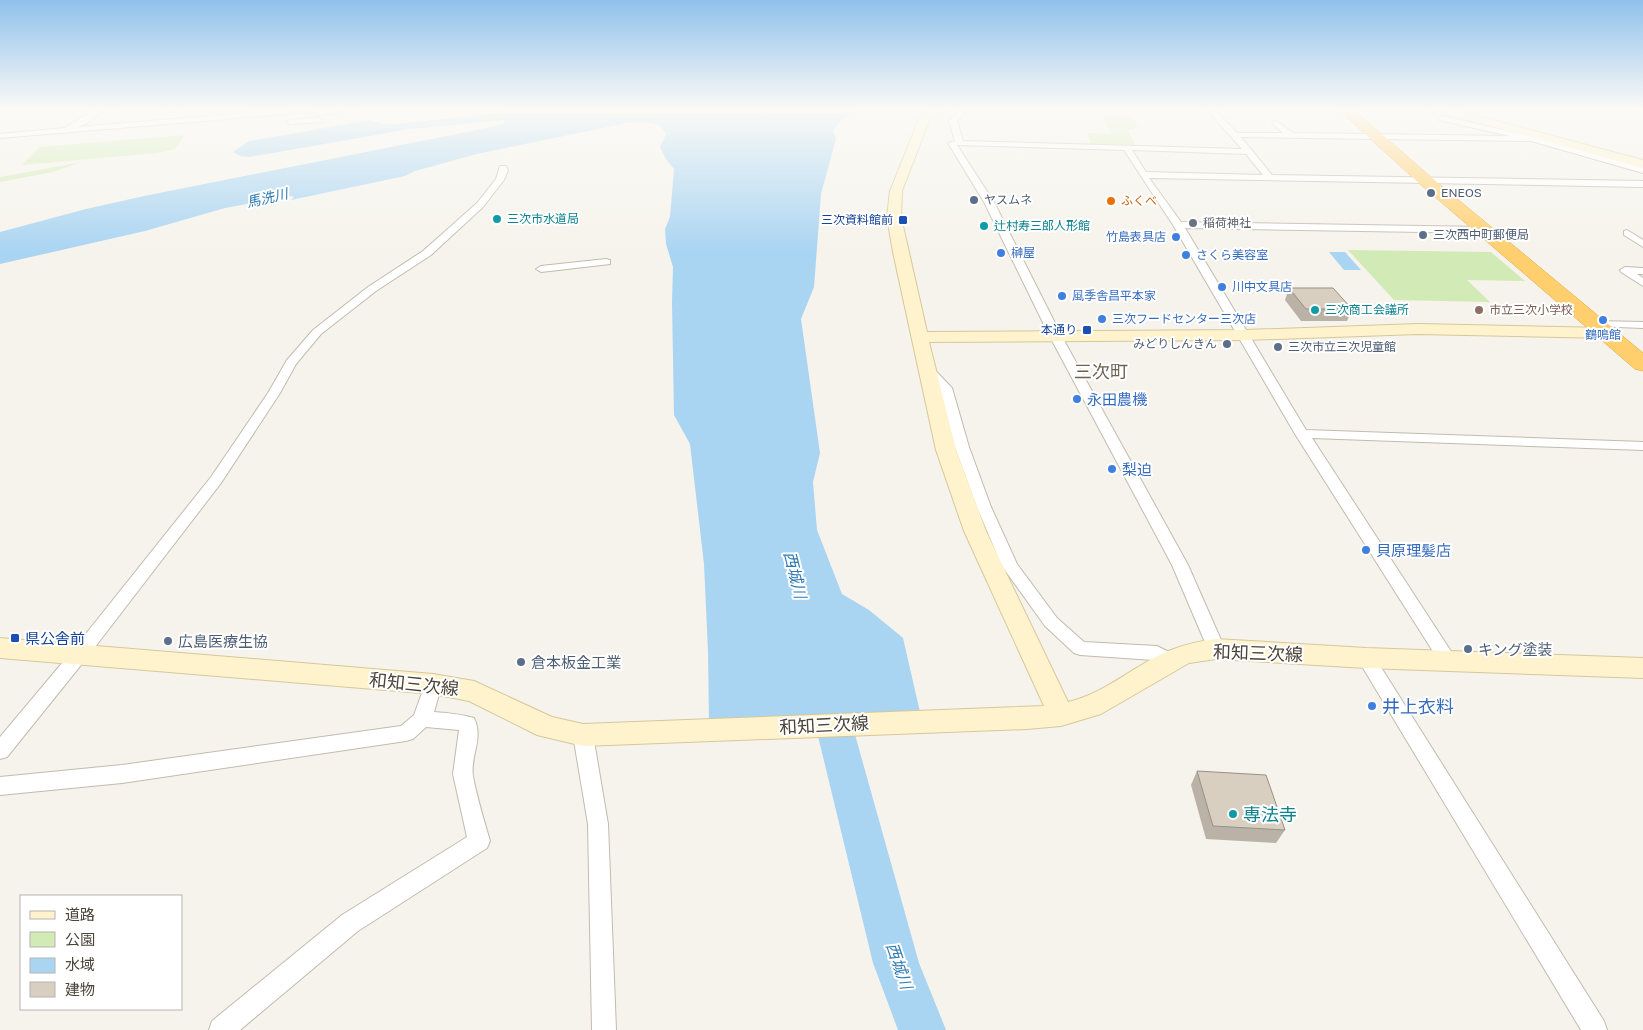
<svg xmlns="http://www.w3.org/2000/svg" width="1643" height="1030" viewBox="0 0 1643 1030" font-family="'Public Sans','Noto Sans JP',sans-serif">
  <rect width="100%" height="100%" fill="#f6f3ec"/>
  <!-- green -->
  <path fill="#d2eab5" d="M 1102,115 L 1131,116 L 1138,127 L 1128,130 L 1135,145 L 1091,144 L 1087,133 L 1112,134 Z
    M 185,135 L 175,149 L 158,153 L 22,165 L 39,147 Z
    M 82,162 L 53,172 L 0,182 L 0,177 Z
    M 1348,250 L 1491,252 L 1525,281 L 1467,280 L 1490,302 L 1394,300 Z"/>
  <!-- water -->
  <path fill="#a9d4f2" d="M 519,109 L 860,109 L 843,118 L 833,131 L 836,139 L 821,194 L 814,287 L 801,319 L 820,453 L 813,482 L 817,530 L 842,594 L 869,610 L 903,638 L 920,712 L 709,723 L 708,651 L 704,564 L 690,444 L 674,415 L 672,302 L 673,267 L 666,244 L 665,229 L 670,217 L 674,169 L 666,159 L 660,147 L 666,134 L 660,125 L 646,122 L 627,123 L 477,154 L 415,171 L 405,176 L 291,200 L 294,197 L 291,196 L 225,208 L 145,231 L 0,264 L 0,232 L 86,209 L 144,196 L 497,126 L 504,124 L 504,120 L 410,129 L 249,157 L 240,156 L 233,152 L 249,141 L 369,120 L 386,125 L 483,115 Z
    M 1329,252 L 1345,252 L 1361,270 L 1344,270 Z"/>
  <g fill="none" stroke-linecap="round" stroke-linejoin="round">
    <!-- river -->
    <path fill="#a9d4f2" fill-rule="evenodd" d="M 827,685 L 840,689 L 845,699 L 919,963 L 946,1030 L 898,1030 L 873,963 L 809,699 L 814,689 Z"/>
    <defs>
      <path id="street" d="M 95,109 L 119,109 L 101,112 L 86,124 L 77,127 L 295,109 L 327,109 L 323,111 L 0,138 L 0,134 L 65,128 Z
        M 161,109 L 186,109 C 180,113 167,113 161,109 Z
        M 338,109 L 359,109 L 312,117 L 308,115 Z
        M 961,109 L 969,109 L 957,121 L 963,141 L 1242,149 L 1206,109 L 1214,109 L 1237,133 L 1283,133 L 1272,123 L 1276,121 L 1293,133 L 1510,136 L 1439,120 L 1438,118 L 1442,116 L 1534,137 L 1643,167 L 1643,173 L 1531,141 L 1241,137 L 1272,175 L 1643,181 L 1643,187 L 1149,178 L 1181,222 L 1484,227 L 1489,230 L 1484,233 L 1185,228 L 1306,430 L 1643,442 L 1643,450 L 1312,438 L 1456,659 L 1453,664 L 1447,666 L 1441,664 L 1295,434 L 1173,225 L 1124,150 L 957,145 L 994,202 L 1061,335 L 1188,565 L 1225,649 L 1222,654 L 1216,656 L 1210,654 L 1172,565 L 1049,335 L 984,202 L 948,143 L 955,141 L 949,121 ZM 1132,150 L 1246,154 L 1263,175 L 1146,172 Z
        M 318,118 L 322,120 L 321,122 L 290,124 L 286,122 L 290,120 Z
        M 500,166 L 506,166 L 508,170 L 504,180 L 483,207 L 431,255 L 376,291 L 321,334 L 296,364 L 280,393 L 221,483 L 85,660 L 7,757 L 0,759 L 0,737 L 73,650 L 211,477 L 268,393 L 287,360 L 313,330 L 368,287 L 423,251 L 477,203 L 496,179 Z
        M 1627,230 L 1643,240 L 1643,247 L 1624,235 L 1624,231 Z
        M 606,259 L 610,260 L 610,264 L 541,272 L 536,269 L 541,266 Z
        M 1625,267 L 1643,268 L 1643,274 L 1637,274 L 1643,278 L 1643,286 L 1621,272 L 1620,270 Z
        M 1595,321 L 1643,322 L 1643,328 L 1591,326 L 1589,324 Z
        M 927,365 L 931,366 L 952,388 L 969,447 L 991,507 L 1017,564 L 1057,618 L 1084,642 L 1157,646 L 1177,656 L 1180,661 L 1177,666 L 1171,668 L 1154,660 L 1080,655 L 1074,653 L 1045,626 L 1002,566 L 977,507 L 955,447 L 940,389 L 921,369 Z
        M 1366,651 L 1372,653 L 1604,1021 L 1607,1030 L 1581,1030 L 1360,663 L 1357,658 L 1360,653 Z
        M 433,677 L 439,679 L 442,684 L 434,712 C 448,713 460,714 474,718 C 484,738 470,756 473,776 C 477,798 484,820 490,841 L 487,848 L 358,931 L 240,1030 L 209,1030 L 212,1021 L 342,915 L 467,837 L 453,774 L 459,730 L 426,727 L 413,739 L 406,741 L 122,783 L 0,795 L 0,777 L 122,765 L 401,726 L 414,715 L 427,679 Z
        M 583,727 L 590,729 L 593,735 L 608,824 L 616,1030 L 592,1030 L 588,824 L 573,735 L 576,729 Z"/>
      <path id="secondary" d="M 933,109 L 945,109 L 929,121 L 902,191 L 901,217 L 927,332 L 1245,330 L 1418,324 L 1606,328 L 1612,330 L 1614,333 L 1612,336 L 1606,338 L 1418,334 L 1245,340 L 929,342 L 956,450 L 986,531 L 1068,702 C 1107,693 1135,664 1171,650 C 1186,644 1200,641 1216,639 L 1366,648 L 1643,658 L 1643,678 L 1366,668 L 1216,659 L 1189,663 L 1101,714 L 1061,726 L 1027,729 L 583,746 L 537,735 L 469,701 L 433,694 L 0,658 L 0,638 L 433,674 L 474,681 L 552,717 L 583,724 L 1044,706 L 964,531 L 936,450 L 893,252 L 887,217 L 890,191 L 919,119 Z
        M 1427,109 L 1447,109 L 1474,115 L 1643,160 L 1643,168 L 1472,121 L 1428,111 Z"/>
      <path id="highway" d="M 1338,109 L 1353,109 L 1432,178 L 1643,353 L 1643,371 L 1635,369 L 1420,184 Z"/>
    </defs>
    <!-- street casing -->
    <use href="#street" stroke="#c2bbae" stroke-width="2"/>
    <!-- secondary casing -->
    <use href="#secondary" stroke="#d6c79b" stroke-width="2"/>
    <!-- highway casing -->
    <use href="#highway" stroke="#e0a43c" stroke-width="1"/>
    <!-- street -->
    <use href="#street" fill="#fff" fill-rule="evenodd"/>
    <!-- secondary -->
    <use href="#secondary" fill="#fff3cd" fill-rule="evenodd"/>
    <!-- highway -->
    <use href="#highway" fill="#ffcf6e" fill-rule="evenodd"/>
  </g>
  <!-- wall -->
  <path fill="#bab2a6" d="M 1289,288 L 1352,309 L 1347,321 L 1301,321 L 1285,300 Z
    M 1197,771 L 1285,830 L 1276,843 L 1206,839 L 1191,785 Z"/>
  <!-- building -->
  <path fill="#d8cfc1" stroke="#979187" d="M 1289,288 L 1333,288 L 1352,309 L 1306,309 Z
    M 1197,771 L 1266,775 L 1285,830 L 1213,826 Z"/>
  <!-- sky -->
  <linearGradient id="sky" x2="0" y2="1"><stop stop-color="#8fc1ec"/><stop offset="0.43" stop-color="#fbfaf6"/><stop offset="1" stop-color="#fbfaf6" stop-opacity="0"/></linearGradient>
  <rect width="1643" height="253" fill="url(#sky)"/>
  <!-- markers -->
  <g fill="#5c6f8a" stroke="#fff" stroke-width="2">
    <circle cx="1431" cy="193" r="5"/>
    <circle cx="974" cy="200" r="5"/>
    <circle cx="1423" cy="235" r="5"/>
    <circle cx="1227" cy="344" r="5"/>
    <circle cx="1278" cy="347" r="5"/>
    <circle cx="168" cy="641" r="5"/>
    <circle cx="1468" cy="649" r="5"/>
    <circle cx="521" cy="662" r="5"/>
  </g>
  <circle fill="#e8710a" stroke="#fff" stroke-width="2" cx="1111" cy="201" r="5"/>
  <g fill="#0f9aa8" stroke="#fff" stroke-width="2">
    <circle cx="497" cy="219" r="5"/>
    <circle cx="984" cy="226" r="5"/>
    <circle cx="1315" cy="310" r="5"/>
    <circle cx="1233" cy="814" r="5"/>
  </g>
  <g fill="#1a4fb4" stroke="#fff" stroke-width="2">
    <rect x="898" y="215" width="10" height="10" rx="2.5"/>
    <rect x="1082" y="325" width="10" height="10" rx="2.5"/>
    <rect x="10" y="633" width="10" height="10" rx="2.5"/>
  </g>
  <circle fill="#6b7280" stroke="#fff" stroke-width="2" cx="1193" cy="223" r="5"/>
  <g fill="#3f7fe0" stroke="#fff" stroke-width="2">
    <circle cx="1176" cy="237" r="5"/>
    <circle cx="1001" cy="253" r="5"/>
    <circle cx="1186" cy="255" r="5"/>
    <circle cx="1222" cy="287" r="5"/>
    <circle cx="1062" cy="296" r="5"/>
    <circle cx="1102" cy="319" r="5"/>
    <circle cx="1603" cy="320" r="5"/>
    <circle cx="1077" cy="399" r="5"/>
    <circle cx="1112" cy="469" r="5"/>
    <circle cx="1366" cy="550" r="5"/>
    <circle cx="1372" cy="706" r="5"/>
  </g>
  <circle fill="#8d6e63" stroke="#fff" stroke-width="2" cx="1479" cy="310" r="5"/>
  <g text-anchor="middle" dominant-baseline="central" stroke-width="4" stroke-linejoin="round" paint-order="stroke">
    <!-- far-service labels -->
    <g font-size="12" fill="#4e5e75" stroke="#fff" text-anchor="start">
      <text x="1441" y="193">ENEOS</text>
      <text x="984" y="200">ヤスムネ</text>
      <text x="1433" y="235">三次西中町郵便局</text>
      <text x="1217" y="344" text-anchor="end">みどりしんきん</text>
      <text x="1288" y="347">三次市立三次児童館</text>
    </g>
    <!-- far-food labels -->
    <g font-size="12" fill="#c56008" stroke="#fff" text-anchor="start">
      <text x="1121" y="201">ふくべ</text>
    </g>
    <!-- far-culture labels -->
    <g font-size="12" fill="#0d838f" stroke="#fff" text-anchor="start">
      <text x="507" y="219">三次市水道局</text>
      <text x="994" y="226">辻村寿三郎人形館</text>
      <text x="1325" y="310">三次商工会議所</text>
    </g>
    <!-- far-transit labels -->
    <g font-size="12" fill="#164399" stroke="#fff" text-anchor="end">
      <text x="893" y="220">三次資料館前</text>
      <text x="1077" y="330">本通り</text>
    </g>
    <!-- far-worship labels -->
    <g font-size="12" fill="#5b616d" stroke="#fff" text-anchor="start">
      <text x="1203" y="223">稲荷神社</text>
    </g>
    <!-- far-shop labels -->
    <g font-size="12" fill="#366cbe" stroke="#fff" text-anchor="start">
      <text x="1166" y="237" text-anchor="end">竹島表具店</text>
      <text x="1011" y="253">榊屋</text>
      <text x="1196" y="255">さくら美容室</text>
      <text x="1232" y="287">川中文具店</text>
      <text x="1072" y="296">風季舎昌平本家</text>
      <text x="1112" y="319">三次フードセンター三次店</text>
      <text x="1603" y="335" text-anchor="middle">鶴鳴館</text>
    </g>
    <!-- far-education labels -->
    <g font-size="12" fill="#785e54" stroke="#fff" text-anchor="start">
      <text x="1489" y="310">市立三次小学校</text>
    </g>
    <!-- far-water labels -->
    <g font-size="14" font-style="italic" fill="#2e7ab2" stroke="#fff">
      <text transform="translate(267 198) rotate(-13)">馬洗川</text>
    </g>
    <!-- shop labels -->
    <g font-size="15" fill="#366cbe" stroke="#fff" text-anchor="start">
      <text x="1087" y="399">永田農機</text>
      <text x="1122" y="469">梨迫</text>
      <text x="1376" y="550">貝原理髪店</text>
    </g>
    <!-- transit labels -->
    <g font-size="15" fill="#164399" stroke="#fff" text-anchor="start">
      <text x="25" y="638">県公舎前</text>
    </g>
    <!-- service labels -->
    <g font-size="15" fill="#4e5e75" stroke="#fff" text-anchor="start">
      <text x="178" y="641">広島医療生協</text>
      <text x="1478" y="649">キング塗装</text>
      <text x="531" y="662">倉本板金工業</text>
    </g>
    <!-- water labels -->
    <g font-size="16" font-style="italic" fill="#2e7ab2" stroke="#fff">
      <text transform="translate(795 575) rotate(76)">西城川</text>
      <text transform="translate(899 966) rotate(71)">西城川</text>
    </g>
    <!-- quarter labels -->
    <g font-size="18" fill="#6e6250" stroke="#fff">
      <text x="1101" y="371">三次町</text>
    </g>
    <!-- near-street labels -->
    <g font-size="18" fill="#4b4439" stroke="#fff">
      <text transform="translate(1258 653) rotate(2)">和知三次線</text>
      <text transform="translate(414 684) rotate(6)">和知三次線</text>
      <text transform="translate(824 725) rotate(-3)">和知三次線</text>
    </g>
    <!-- near-shop labels -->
    <g font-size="18" fill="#366cbe" stroke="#fff" text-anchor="start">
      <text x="1382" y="706">井上衣料</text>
    </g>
    <!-- near-culture labels -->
    <g font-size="18" fill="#0d838f" stroke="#fff" text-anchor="start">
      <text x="1243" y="814">専法寺</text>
    </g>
  </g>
  <!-- legend -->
  <rect x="20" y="895" width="162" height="115" fill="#ffffff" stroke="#b7b4b0"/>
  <rect x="30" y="911" width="25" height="8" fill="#fff3cd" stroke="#b7b4b0"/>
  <text x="65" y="920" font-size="15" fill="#4b4439">道路</text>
  <rect x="30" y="932" width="25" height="15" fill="#d2eab5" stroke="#b7b4b0"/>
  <text x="65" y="945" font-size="15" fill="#4b4439">公園</text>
  <rect x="30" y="958" width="25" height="15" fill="#a9d4f2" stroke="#b7b4b0"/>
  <text x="65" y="970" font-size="15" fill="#4b4439">水域</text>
  <rect x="30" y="982" width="25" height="15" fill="#d8cfc1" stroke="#b7b4b0"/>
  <text x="65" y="995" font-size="15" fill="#4b4439">建物</text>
</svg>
